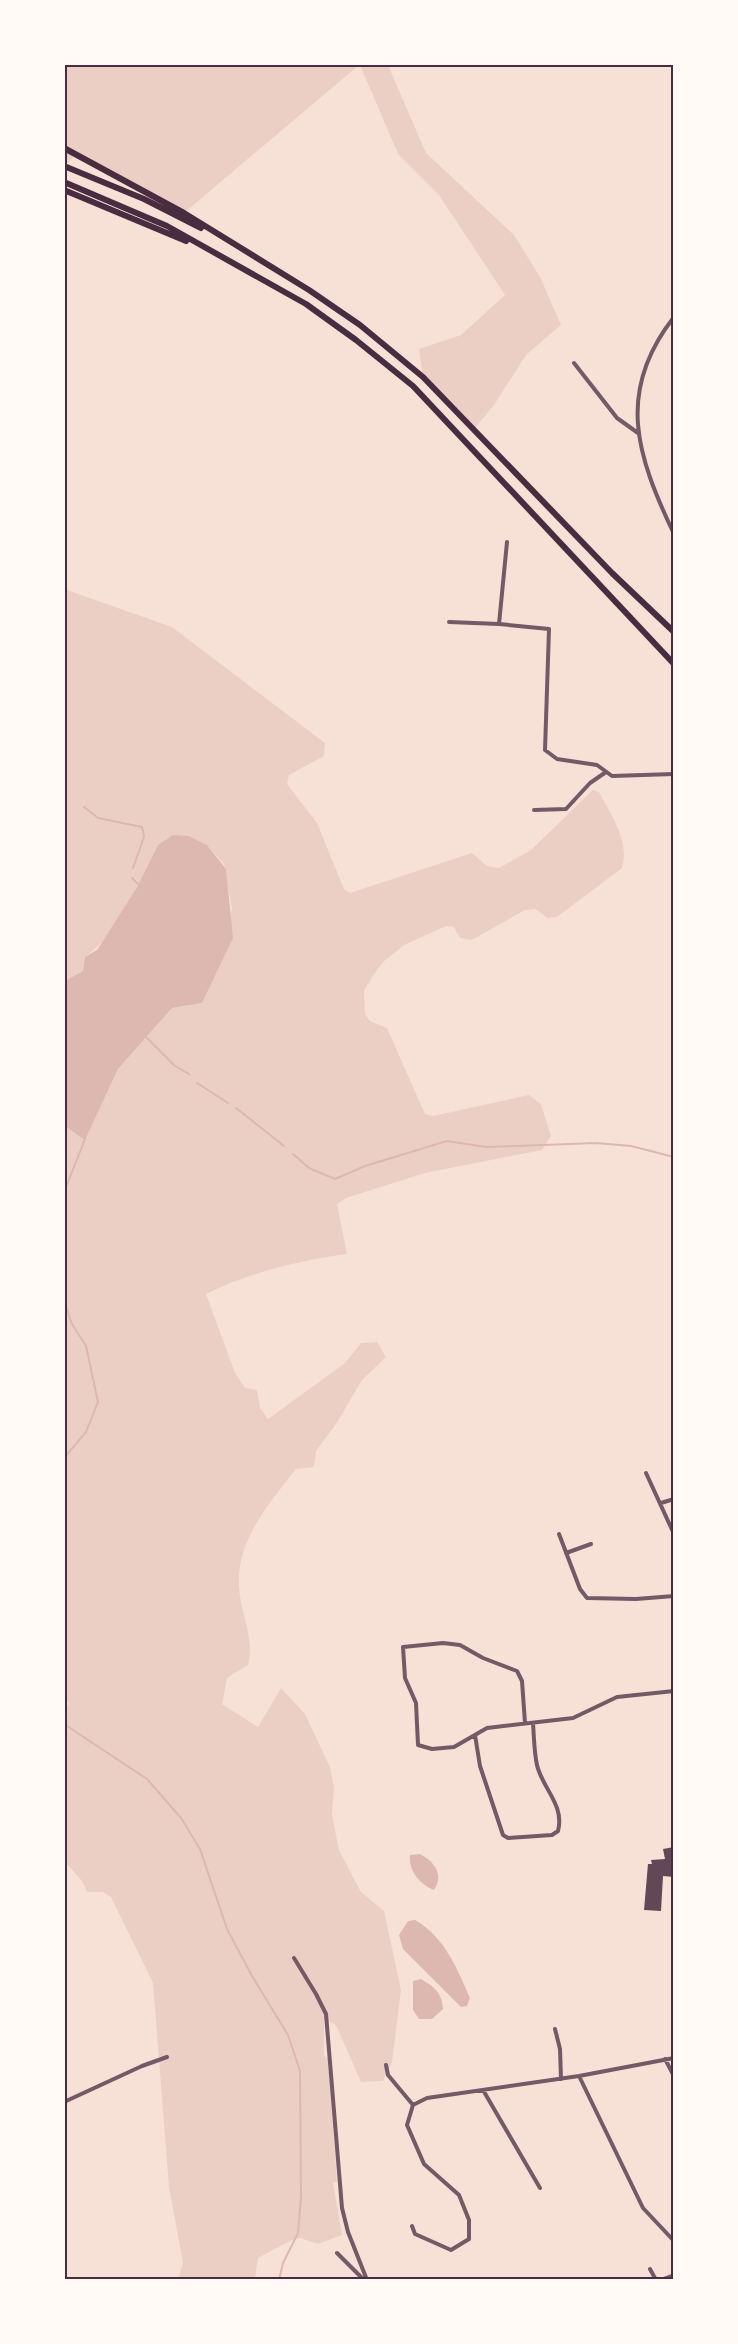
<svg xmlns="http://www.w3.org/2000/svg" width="738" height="2344" viewBox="0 0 738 2344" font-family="'Work Sans',sans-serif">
  <rect width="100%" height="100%" fill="#f7e1d7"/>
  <!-- green -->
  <path fill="#ebcfc5" d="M 65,65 L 359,65 L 184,213 L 75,155 L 65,165 Z
    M 360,65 L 388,65 L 426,153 L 514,235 L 540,277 L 561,325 L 526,355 L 494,405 L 475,428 L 423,377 L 419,349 L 461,335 L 505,295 L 439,195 L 398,154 Z
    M 64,589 L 172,627 L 325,743 L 324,756 L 289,775 L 287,784 L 317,823 L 344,889 L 350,893 L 472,853 L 487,866 L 499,868 L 531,850 L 593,790 L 599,792 C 611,815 630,841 622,868 L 557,917 L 547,918 L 536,909 L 525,910 L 472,940 L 460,938 L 454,927 L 446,926 L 404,945 L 383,962 L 372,977 L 364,991 L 365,1014 L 370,1021 L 387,1028 L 425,1114 L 433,1116 L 529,1095 L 541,1104 L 551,1136 L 542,1150 L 425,1173 L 346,1198 L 337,1204 L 347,1254 C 297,1261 251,1272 206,1294 L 235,1373 L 245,1388 L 257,1390 L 260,1408 L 268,1419 L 345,1363 L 361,1343 L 377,1342 L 386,1357 L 362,1380 L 336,1424 L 316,1451 L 314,1467 L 296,1469 C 269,1504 236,1540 239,1588 C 241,1615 255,1638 248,1665 L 227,1678 L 222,1704 L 258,1727 L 281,1688 L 305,1714 L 330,1767 L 334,1787 L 332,1815 L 339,1850 L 361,1892 L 384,1911 L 401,1990 L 392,2062 L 383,2081 L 361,2082 L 336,2025 L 324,2019 L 324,2056 L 328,2059 L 337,2182 L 333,2183 L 342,2235 L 318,2244 L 300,2238 L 292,2240 L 258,2258 L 255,2279 L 178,2279 L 183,2263 L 169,2187 L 153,1983 L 111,1897 L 103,1892 L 87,1892 L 82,1881 L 65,1862 L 64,1712 L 69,1703 L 64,1696 L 65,1126 L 85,1139 L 118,1069 L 172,1008 L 202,1003 L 232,909 L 224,864 L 207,845 L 189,836 L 158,845 C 143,875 113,940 85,957 L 83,971 L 65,981 Z"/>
  <!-- water -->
  <path fill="#dcb8b0" d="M 173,835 L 189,836 L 207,845 L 226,869 L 233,938 L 202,1003 L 172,1008 L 118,1069 L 85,1140 L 65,1126 L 65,981 L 83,971 L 85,957 L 97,950 L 136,889 L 158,845 Z
    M 420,1854 C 435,1862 444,1875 434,1890 C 420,1885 408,1870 410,1855 Z
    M 415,1920 C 444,1936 458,1970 470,1998 L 467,2006 L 461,2007 L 403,1949 L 399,1935 L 408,1921 Z
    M 421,1979 C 434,1987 442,1992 443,2009 L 432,2019 L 419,2019 L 413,2010 L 413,1981 Z"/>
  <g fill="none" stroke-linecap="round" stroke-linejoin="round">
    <!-- stream -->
    <path stroke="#dcb8b0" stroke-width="2" d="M 84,807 L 98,818 L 142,827 L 144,837 L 133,868
      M 132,878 L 139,885
      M 146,1037 L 175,1066 L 189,1074
      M 197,1083 L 228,1103
      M 236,1108 L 284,1146
      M 293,1154 L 309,1168 L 335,1179 L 365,1166 L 447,1141 L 486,1147 L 596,1143 L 631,1146 L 674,1157
      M 64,1192 L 85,1139
      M 64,1301 L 72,1324 L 86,1346 L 98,1402 L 86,1432 L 64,1458
      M 64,1724 L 147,1779 L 181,1818 L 200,1849 L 227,1929 L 252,1976 L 288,2035 L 300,2071 L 301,2196 L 298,2233 L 283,2263 L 279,2280"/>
  </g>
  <!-- building -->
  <path fill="#644757" d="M 674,1847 L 674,1877 L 663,1876 L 661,1911 L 644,1910 L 648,1864 L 652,1864 L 651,1860 L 665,1859 L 663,1849 Z"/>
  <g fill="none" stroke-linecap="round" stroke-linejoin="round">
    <!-- minor -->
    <path stroke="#755966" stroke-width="4" d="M 674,317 C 615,392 637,456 674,534
      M 574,363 L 617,418 L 638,433
      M 507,542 L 499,624 L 549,629 L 545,750 L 557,759 L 597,765 L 612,776 L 674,774
      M 449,622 L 499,624
      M 534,810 L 566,809 L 590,783 L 606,772
      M 646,1473 L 674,1534
      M 661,1503 L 674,1499
      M 559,1534 L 580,1589 L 587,1598 L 636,1599 L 674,1596
      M 566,1553 L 591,1544
      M 525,1723 L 522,1681 L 517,1671 L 483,1658 L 460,1645 L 443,1643 L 403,1647 L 405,1678 L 416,1703 L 418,1745 L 432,1749 L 454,1747 L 487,1728 L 573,1718 L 617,1697 L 674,1691
      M 475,1735 L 480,1766 L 503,1835 L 508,1838 L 552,1835 L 558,1831 C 565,1805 542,1788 537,1765 C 534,1752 534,1736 533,1723
      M 294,1958 L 316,1994 L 326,2014 L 342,2208 L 348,2232 L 367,2280
      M 555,2029 L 560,2049 L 561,2079
      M 665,2059 L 674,2076
      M 386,2065 L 388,2075 L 413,2105 L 427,2098 L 579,2076 L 674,2058
      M 579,2076 L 643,2208 L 674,2241
      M 483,2090 L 540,2188
      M 64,2102 L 142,2066 L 167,2057
      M 412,2226 L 415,2234 L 451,2250 L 469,2239 L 469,2220 L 459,2195 L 424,2164 L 407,2125 L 413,2105
      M 337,2253 L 364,2280
      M 650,2269 L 656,2280
      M 661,2280 L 674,2275"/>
    <!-- trunk -->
    <path stroke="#4a2c40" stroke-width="6" d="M 64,148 L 184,213 L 309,290 L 360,325 L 423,377 L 612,573 L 674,632
      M 64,166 L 144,199 L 201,228
      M 64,182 L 167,226 L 306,304 L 356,340 L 413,386 L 674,664
      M 64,190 L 186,241"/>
  </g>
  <!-- border -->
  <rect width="738" height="2344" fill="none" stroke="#fffaf5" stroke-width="132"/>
  <rect x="66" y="66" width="606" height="2212" fill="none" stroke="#4a2c40" stroke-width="2"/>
</svg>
